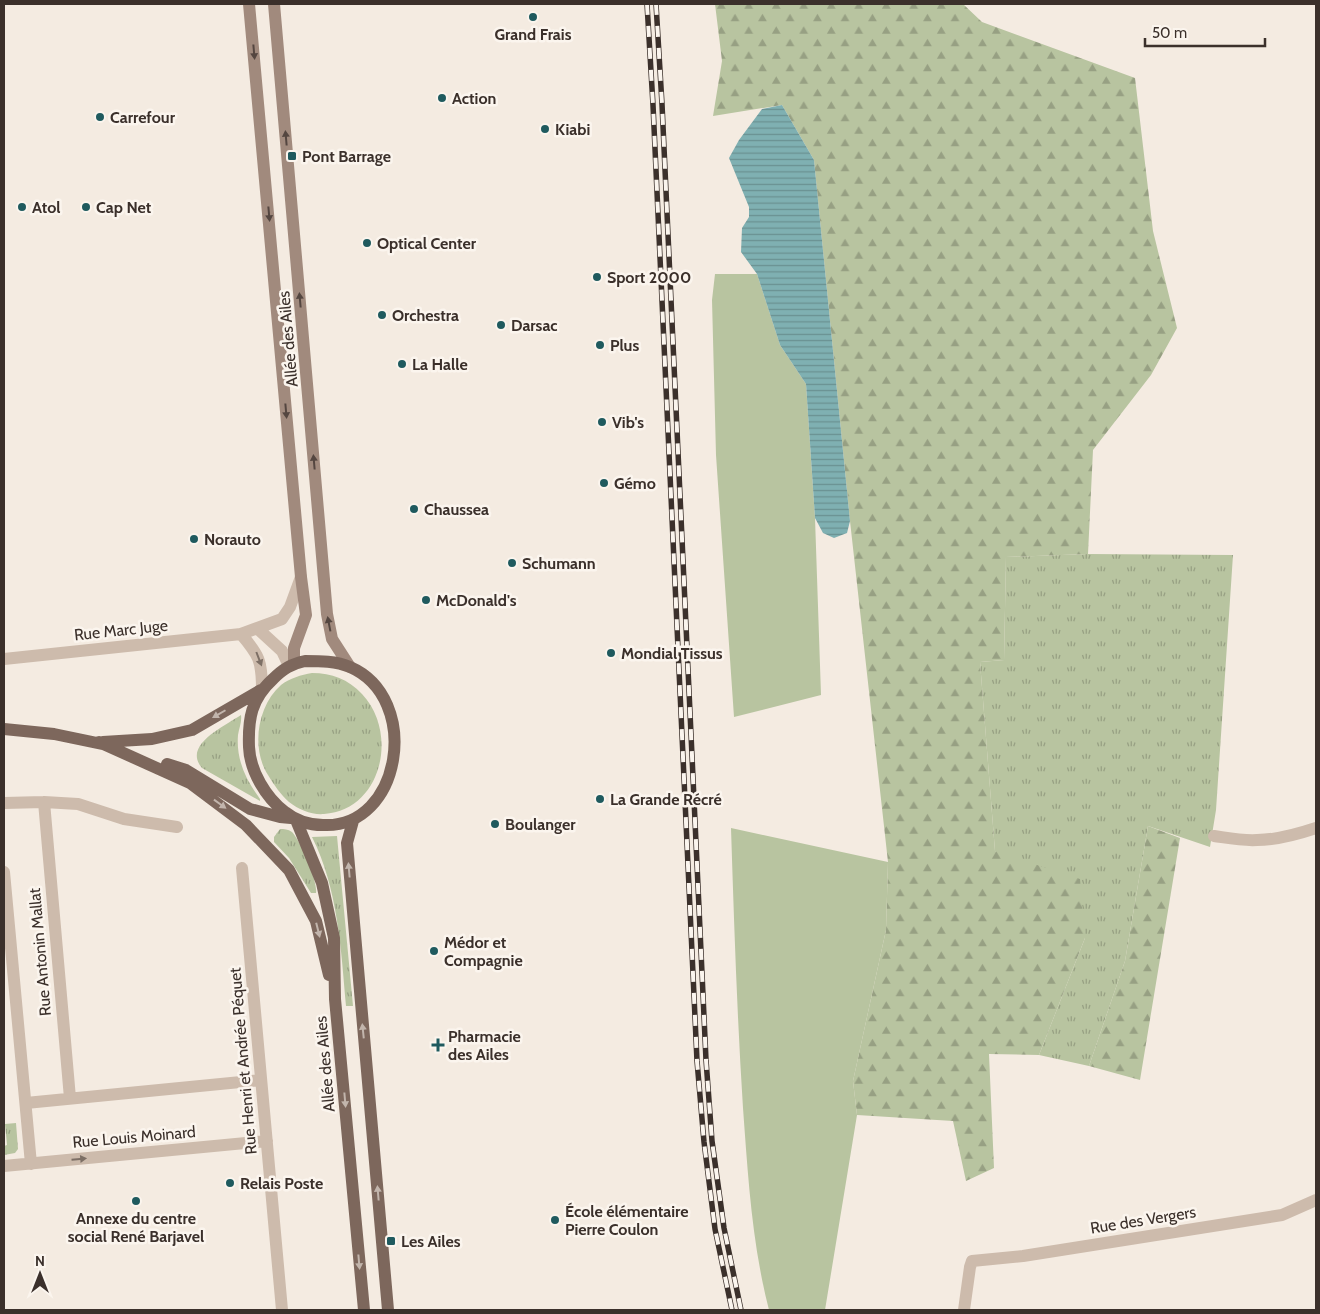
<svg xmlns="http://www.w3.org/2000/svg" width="1320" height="1314" viewBox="0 0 1320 1314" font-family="Cabin,sans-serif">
  <defs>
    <pattern id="grass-tufts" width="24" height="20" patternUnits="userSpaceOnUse" patternTransform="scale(1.25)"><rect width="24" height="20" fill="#b8c4a0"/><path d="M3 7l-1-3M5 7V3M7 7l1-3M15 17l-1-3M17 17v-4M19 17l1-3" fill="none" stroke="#97a083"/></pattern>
    <pattern id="forest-firs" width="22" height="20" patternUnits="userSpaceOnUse" patternTransform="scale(1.25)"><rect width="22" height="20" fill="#b8c4a0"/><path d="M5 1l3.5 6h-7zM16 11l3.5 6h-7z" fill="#97a083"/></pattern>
    <pattern id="water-rules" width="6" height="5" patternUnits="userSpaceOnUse" patternTransform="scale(1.25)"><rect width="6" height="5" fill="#7fb0b2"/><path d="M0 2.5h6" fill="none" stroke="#699091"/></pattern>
  </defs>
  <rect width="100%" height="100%" fill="#f4ebe1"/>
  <!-- grass -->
  <path fill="url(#grass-tufts)" d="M 1088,554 L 1233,555 L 1216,810 L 1210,847 L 1148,826 L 1125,961 L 1089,1066 L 1039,1055 L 1085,938 L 995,851 L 980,662 L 1004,660 L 1006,557 Z
    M 312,673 C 332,673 348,679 362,694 C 399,733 382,810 324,814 C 312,815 299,810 289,802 C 281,795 274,785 268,775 C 251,749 257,706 281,685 C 290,678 301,675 312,673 Z
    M 241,715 C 242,722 239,728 238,735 C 236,760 246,780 260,799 L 260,801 L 202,768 C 182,745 225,726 241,715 Z
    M 280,829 C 284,829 288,829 292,832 C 300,840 318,881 316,893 L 311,893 L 289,858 L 274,842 L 274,837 Z
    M 337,836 L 353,1006 L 346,1006 C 341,949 338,889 312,837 Z
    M 16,1123 L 18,1149 L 15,1153 L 4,1155 L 4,1146 L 7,1145 L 5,1124 Z"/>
  <!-- forest -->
  <path fill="url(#forest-firs)" d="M 715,4 L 963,4 L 982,22 L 1135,78 L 1153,231 L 1177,328 L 1151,375 L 1093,450 L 1088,554 L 1006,557 L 1004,660 L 980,662 L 995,851 L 1080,879 L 1085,938 L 1039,1055 L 989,1054 L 994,1168 L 966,1181 L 953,1121 L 857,1115 L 853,1081 L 886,930 L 888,862 L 850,521 L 814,160 L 782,105 L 713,116 L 722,61 Z
    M 1148,826 L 1180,838 L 1140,1080 L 1089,1066 L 1125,961 Z"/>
  <!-- garden -->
  <path fill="#b8c4a0" d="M 715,274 L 757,274 L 780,345 L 806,384 L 815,518 L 821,695 L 734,717 L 716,455 L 712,300 Z
    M 731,828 L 888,862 L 886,930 L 853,1081 L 857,1115 L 825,1310 L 769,1310 C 752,1244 748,1176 743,1108 C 737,1015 734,921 731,828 Z"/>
  <!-- water -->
  <path fill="url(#water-rules)" d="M 782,105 L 814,160 L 850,521 L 847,533 L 834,538 L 823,533 L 815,518 L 806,384 L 780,345 L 757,274 L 741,252 L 742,228 L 749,217 L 749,207 L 729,158 L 739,140 L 762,109 Z"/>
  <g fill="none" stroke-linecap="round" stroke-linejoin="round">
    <!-- street -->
    <path stroke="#cdbbac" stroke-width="12" d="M 258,629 L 282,651 L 289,666
      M 241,634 C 259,655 262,661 262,689
      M 4,659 L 241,634 L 282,619 L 290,607 L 301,577
      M 44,802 L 70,1098
      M 4,803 L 44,802 L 78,804 L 124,819 L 177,827
      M 1214,836 C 1228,838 1243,841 1257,840 C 1277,840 1298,834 1316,828
      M 242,868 L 282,1310
      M 4,872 L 31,1164
      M 26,1103 L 261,1080
      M 4,1166 L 267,1141
      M 964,1310 L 970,1267 L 972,1261 L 1023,1256 L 1282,1215 L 1316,1200"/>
    <!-- secondary -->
    <path stroke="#a18a7d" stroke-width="12" d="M 249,4 L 301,577 L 306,615 L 294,648 L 294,663
      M 274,4 L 327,614 L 332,639 L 350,667"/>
    <!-- primary -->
    <path stroke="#7d675c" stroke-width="12" d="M 305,661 C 320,661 336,661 350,667 C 422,698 402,829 323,825 C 309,825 296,821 285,812 C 266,798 250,771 249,747 C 248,719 251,699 273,679 C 283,669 291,664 305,661 Z
      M 4,729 L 54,734 L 107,745
      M 99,742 L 190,783 L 246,825 L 289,870 L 316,921 L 329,975
      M 103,742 L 152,739 L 192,730 L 261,690
      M 167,764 L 186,770 L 250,809 L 280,817 L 291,818
      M 296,820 L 322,883 L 334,938 L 335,999 L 364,1310
      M 353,821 L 347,843 L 388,1310"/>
    <defs>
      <path id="rail" d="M 647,4 L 653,105 L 697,1061 L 704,1142 L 715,1229 L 732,1310
        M 656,4 L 662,104 L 706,1060 L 712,1141 L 724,1228 L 741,1310"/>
    </defs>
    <!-- rail casing -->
    <use href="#rail" stroke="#3b302b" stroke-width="5.5"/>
    <!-- rail -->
    <use href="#rail" stroke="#fbf5ee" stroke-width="4" stroke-dasharray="11" stroke-linecap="butt"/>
  </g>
  <!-- one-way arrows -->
  <defs><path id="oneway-solid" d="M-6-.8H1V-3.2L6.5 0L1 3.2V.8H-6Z" transform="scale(1.25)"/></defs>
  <g fill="#544640">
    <use href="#oneway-solid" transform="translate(254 52) rotate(85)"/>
    <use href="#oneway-solid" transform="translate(286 138) rotate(-95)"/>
    <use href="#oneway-solid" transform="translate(269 214) rotate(85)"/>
    <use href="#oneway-solid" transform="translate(300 300) rotate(-95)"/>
    <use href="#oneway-solid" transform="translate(286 411) rotate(85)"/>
    <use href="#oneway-solid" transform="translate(314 462) rotate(-95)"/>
    <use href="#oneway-solid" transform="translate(329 624) rotate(-101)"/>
  </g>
  <g fill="#7d6f65">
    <use href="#oneway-solid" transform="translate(259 659) rotate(69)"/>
    <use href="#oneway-solid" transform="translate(79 1159) rotate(-5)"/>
  </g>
  <g fill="#c2b5ac">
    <use href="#oneway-solid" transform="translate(219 714) rotate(150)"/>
    <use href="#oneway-solid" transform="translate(220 804) rotate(36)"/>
    <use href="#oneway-solid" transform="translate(349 870) rotate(-95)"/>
    <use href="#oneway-solid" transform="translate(318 930) rotate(76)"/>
    <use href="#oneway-solid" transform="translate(363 1031) rotate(-96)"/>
    <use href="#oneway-solid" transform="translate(345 1100) rotate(85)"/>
    <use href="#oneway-solid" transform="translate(378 1193) rotate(-95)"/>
    <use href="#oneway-solid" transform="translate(359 1262) rotate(85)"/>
  </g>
  <!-- markers -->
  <g fill="#1f5a5e" stroke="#fbf5ee" stroke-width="2">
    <circle cx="533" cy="17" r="5"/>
    <circle cx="442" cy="98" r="5"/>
    <circle cx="100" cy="117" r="5"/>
    <circle cx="545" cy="129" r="5"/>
    <rect x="287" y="151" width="10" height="10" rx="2.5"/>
    <circle cx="22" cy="207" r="5"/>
    <circle cx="86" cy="207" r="5"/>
    <circle cx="367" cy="243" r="5"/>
    <circle cx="597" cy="277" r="5"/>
    <circle cx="382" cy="315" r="5"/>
    <circle cx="501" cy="325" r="5"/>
    <circle cx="600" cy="345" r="5"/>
    <circle cx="402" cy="364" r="5"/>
    <circle cx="602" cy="422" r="5"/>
    <circle cx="604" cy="483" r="5"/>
    <circle cx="414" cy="509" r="5"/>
    <circle cx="194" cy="539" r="5"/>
    <circle cx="512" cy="563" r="5"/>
    <circle cx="426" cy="600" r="5"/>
    <circle cx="611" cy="653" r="5"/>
    <circle cx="600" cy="799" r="5"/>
    <circle cx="495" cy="824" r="5"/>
    <circle cx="434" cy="951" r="5"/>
    <path d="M435.5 1037.5h5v5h5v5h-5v5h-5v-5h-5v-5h5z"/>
    <circle cx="230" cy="1183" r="5"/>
    <circle cx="136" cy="1201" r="5"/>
    <circle cx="555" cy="1220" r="5"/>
    <rect x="386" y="1236" width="10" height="10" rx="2.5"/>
  </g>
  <g text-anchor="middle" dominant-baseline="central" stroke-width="5" stroke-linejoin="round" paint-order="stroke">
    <!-- poi labels -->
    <g font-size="16" font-weight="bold" fill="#3b302b" stroke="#fbf5ee" text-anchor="start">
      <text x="533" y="34" text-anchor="middle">Grand Frais</text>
      <text x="452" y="98">Action</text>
      <text x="110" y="117">Carrefour</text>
      <text x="555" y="129">Kiabi</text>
      <text x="302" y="156">Pont Barrage</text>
      <text x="32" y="207">Atol</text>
      <text x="96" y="207">Cap Net</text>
      <text x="377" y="243">Optical Center</text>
      <text x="607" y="277">Sport 2000</text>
      <text x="392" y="315">Orchestra</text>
      <text x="511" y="325">Darsac</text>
      <text x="610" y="345">Plus</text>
      <text x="412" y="364">La Halle</text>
      <text x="612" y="422">Vib's</text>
      <text x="614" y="483">Gémo</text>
      <text x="424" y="509">Chaussea</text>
      <text x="204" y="539">Norauto</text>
      <text x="522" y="563">Schumann</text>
      <text x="436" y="600">McDonald's</text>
      <text x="621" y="653">Mondial Tissus</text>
      <text x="610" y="799">La Grande Récré</text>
      <text x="505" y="824">Boulanger</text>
      <text x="444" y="942">Médor et<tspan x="444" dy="18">Compagnie</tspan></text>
      <text x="448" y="1036">Pharmacie<tspan x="448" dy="18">des Ailes</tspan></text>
      <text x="240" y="1183">Relais Poste</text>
      <text x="565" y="1211">École élémentaire<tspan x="565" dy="18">Pierre Coulon</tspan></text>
      <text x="136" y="1218" text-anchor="middle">Annexe du centre<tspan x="136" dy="18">social René Barjavel</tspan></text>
      <text x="401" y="1241">Les Ailes</text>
    </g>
    <!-- street labels -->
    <g font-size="16" fill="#3b302b" stroke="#fbf5ee">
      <text transform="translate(288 339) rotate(-95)">Allée des Ailes</text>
      <text transform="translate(121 630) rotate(-6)">Rue Marc Juge</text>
      <text transform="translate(40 952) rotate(-95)">Rue Antonin Mallat</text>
      <text transform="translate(243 1061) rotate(-95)">Rue Henri et Andrée Péquet</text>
      <text transform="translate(325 1064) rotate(-95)">Allée des Ailes</text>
      <text transform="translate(134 1137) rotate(-5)">Rue Louis Moinard</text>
      <text transform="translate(1143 1220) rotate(-9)">Rue des Vergers</text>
    </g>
  </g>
  <!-- border -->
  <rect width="1320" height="1314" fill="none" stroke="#3b302b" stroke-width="10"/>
  <!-- north arrow -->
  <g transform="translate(40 1274)" stroke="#fbf5ee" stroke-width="4" paint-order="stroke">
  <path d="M0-4L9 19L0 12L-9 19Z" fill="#3b302b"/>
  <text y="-8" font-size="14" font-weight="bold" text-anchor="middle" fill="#3b302b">N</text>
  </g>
  <!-- scale -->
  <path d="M1145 38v8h120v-8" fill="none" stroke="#3b302b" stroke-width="2.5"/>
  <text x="1152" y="38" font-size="15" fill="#3b302b" stroke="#fbf5ee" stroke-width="4" paint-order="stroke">50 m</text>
</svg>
